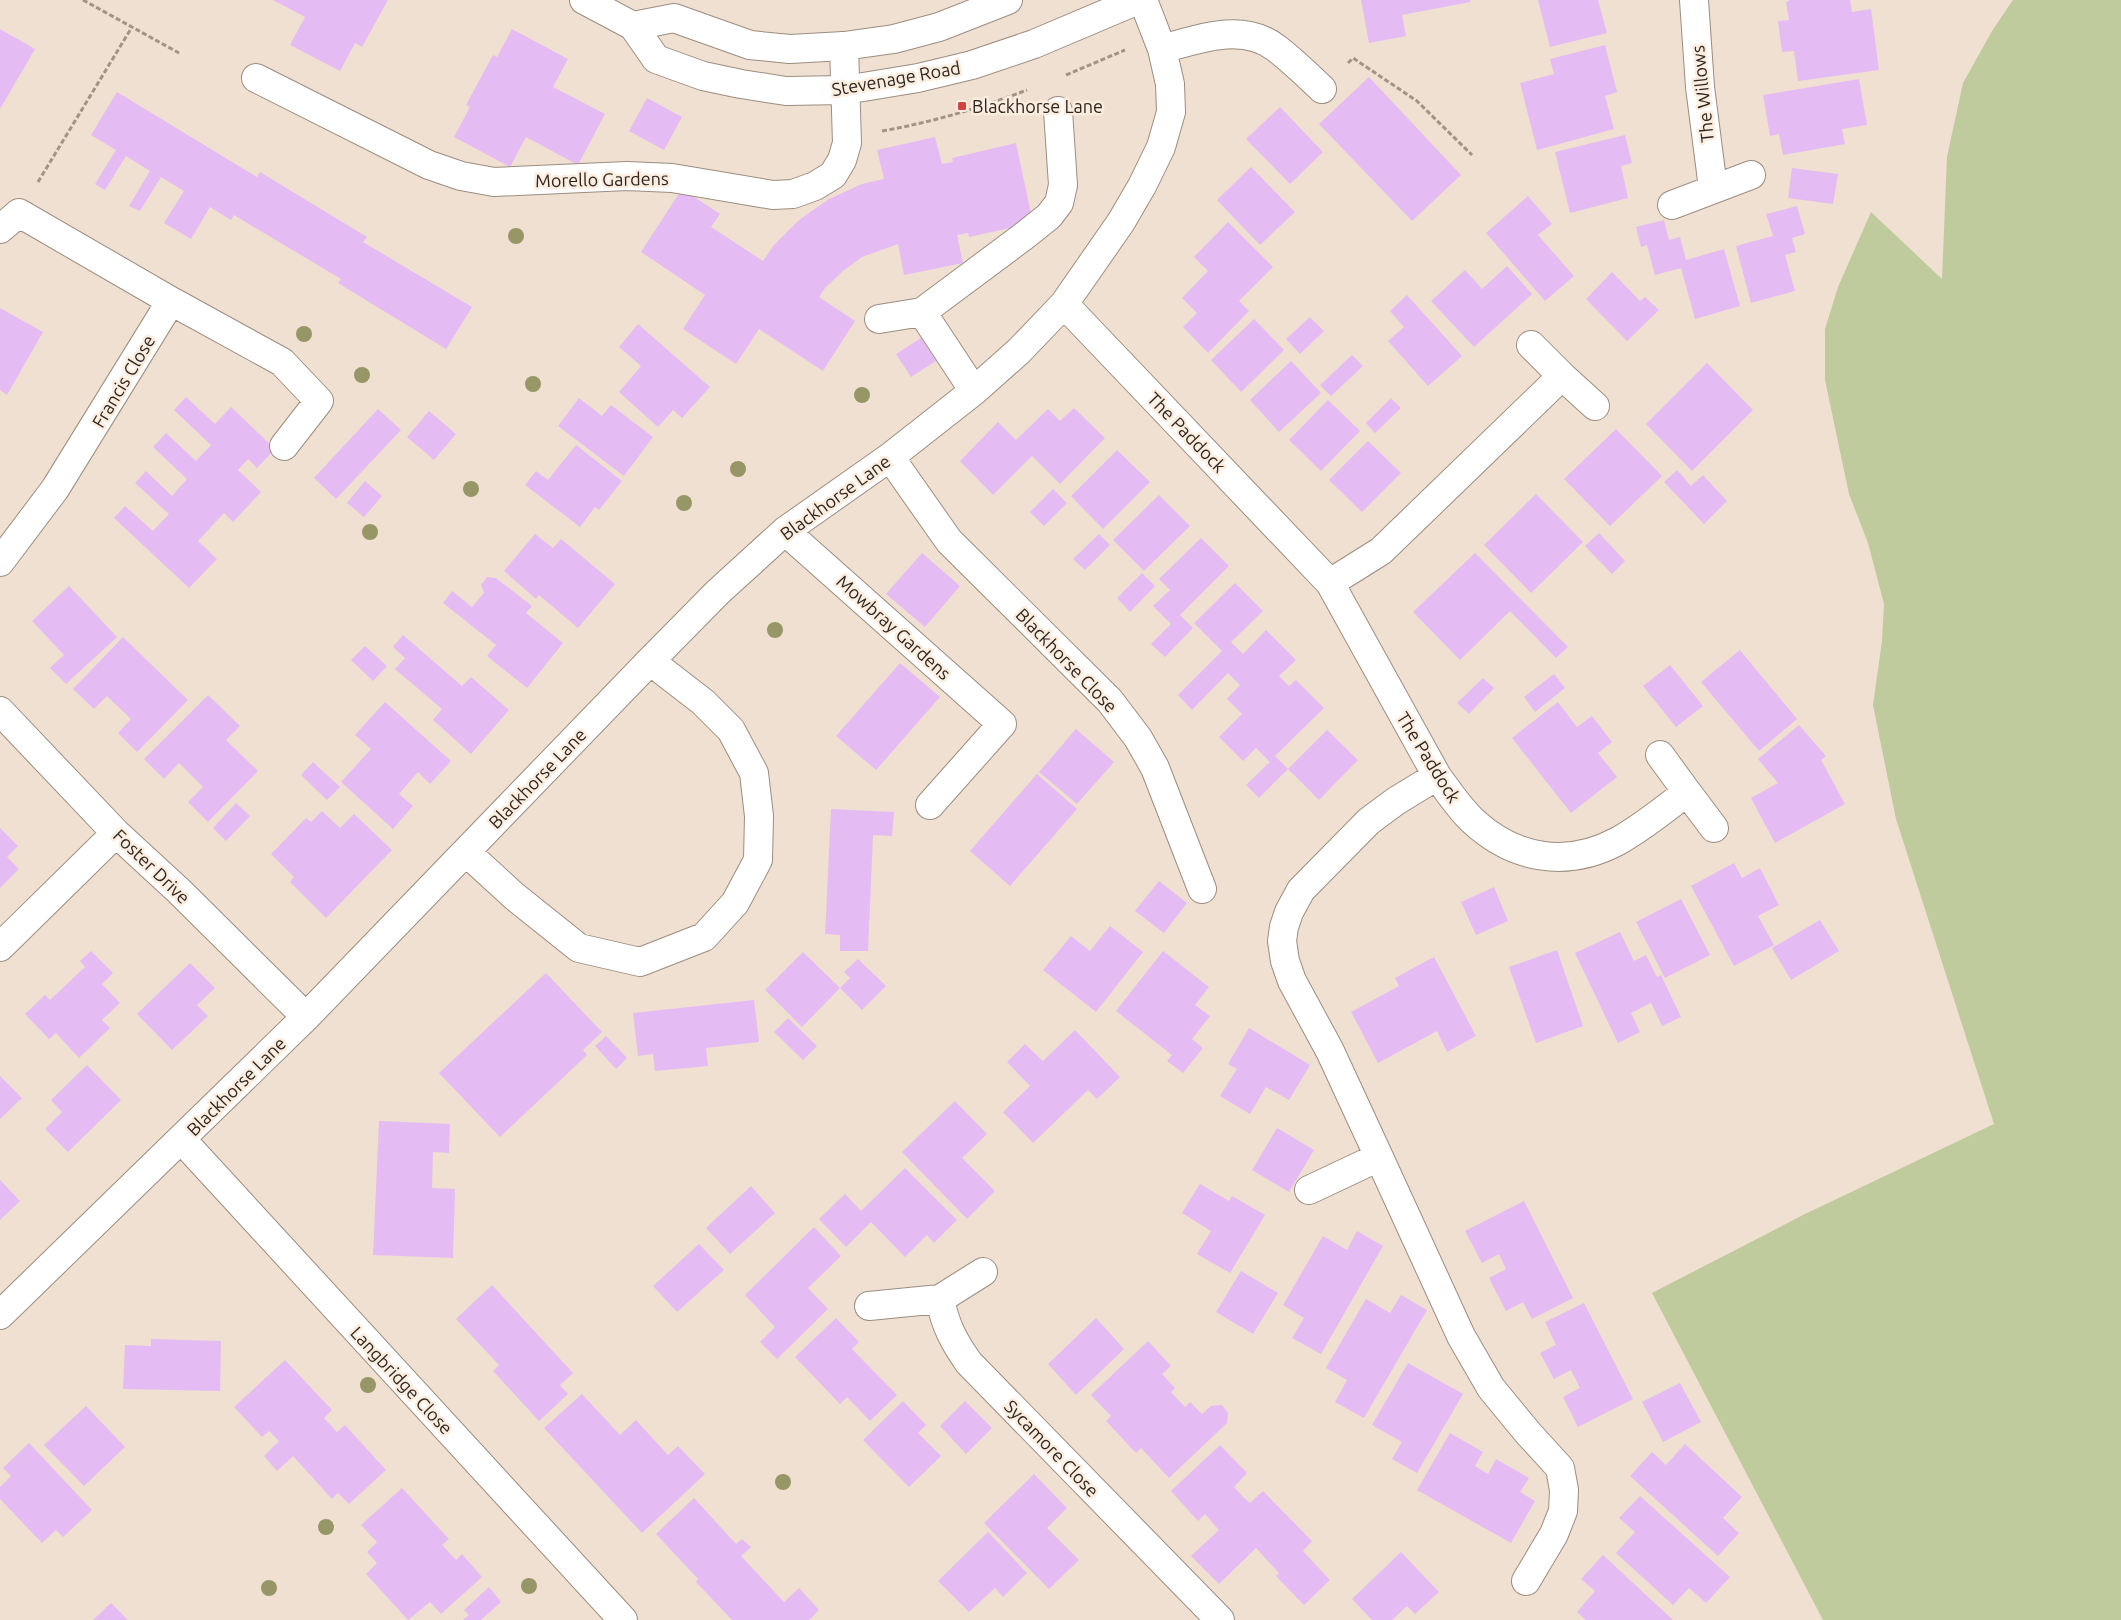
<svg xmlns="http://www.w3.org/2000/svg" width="2121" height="1620" viewBox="0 0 2121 1620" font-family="Ubuntu,sans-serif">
  <rect width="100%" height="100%" fill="#f0e0d1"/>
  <!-- green -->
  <path fill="#bfcb9c" d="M 2013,0 L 2121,0 L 2121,1620 L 1823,1620 L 1652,1293 L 1803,1215 L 1994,1124 L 1896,819 L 1873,705 L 1882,641 L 1884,604 L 1868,543 L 1849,494 L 1825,380 L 1825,329 L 1838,287 L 1871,212 L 1942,279 L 1947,157 L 1963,83 L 1992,31 Z"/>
  <!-- building -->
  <path fill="#e5bbf3" d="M 273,0 L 388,0 L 362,47 L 355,43 L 340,71 L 290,45 L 305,17 Z
    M 1361,0 L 1470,0 L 1470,2 L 1402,15 L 1406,36 L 1369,43 Z
    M 1538,0 L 1598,0 L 1607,33 L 1550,47 Z
    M 1790,0 L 1850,0 L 1852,12 L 1871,9 L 1879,70 L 1798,81 L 1794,51 L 1782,52 L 1778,21 L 1789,20 L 1786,2 Z
    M 0,29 L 35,49 L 0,109 Z
    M 512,29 L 568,59 L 553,87 L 605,114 L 578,165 L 526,137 L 510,167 L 454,137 L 470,107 L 466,105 L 493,55 L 497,57 Z
    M 1605,45 L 1617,92 L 1605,96 L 1614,129 L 1537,150 L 1520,83 L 1554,74 L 1550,59 Z
    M 1369,77 L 1461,175 L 1412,221 L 1319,124 Z
    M 1859,79 L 1867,125 L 1842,129 L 1845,144 L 1783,155 L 1779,134 L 1770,136 L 1763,95 Z
    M 117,92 L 257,177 L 260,172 L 367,237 L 363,242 L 472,307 L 446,349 L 338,283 L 341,279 L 234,215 L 231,220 L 210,207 L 191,239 L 164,223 L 184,191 L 161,177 L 140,211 L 129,206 L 150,171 L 126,156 L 105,190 L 95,184 L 116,150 L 91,135 Z
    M 647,98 L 682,117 L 664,150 L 629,131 Z
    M 1280,107 L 1323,152 L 1290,184 L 1246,139 Z
    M 1625,135 L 1632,163 L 1621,166 L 1628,198 L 1570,213 L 1555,152 Z
    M 935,137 L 942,164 L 953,162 L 952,158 L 1016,143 L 1033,223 L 969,237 L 968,233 L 957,235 L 963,263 L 904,275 L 898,244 L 862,257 L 843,271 L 825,288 L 819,297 L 855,321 L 823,371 L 759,329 L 736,364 L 683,329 L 705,295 L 641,252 L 682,189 L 720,214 L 711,227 L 763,261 L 774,245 L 799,220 L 829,199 L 862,184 L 884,179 L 877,150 Z
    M 1251,167 L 1295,212 L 1260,245 L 1217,200 Z
    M 1792,168 L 1838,174 L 1833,204 L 1788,198 Z
    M 1528,196 L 1552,224 L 1538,235 L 1574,276 L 1545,301 L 1486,233 Z
    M 1797,206 L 1805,234 L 1792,238 L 1796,252 L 1785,255 L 1795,291 L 1751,303 L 1736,246 L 1773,236 L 1766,214 Z
    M 1664,220 L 1669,240 L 1680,237 L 1686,260 L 1724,249 L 1740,306 L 1695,319 L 1681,268 L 1655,275 L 1647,245 L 1641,247 L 1636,227 Z
    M 1228,222 L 1273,267 L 1239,301 L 1249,311 L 1208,353 L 1183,327 L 1197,313 L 1182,298 L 1208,271 L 1194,257 Z
    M 1507,266 L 1532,294 L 1474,347 L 1431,301 L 1465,270 L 1482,289 Z
    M 1612,272 L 1640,301 L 1645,297 L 1659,310 L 1627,341 L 1586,299 Z
    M 1407,295 L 1462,356 L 1428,386 L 1388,341 L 1404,327 L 1390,311 Z
    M 0,308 L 43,332 L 7,395 L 0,390 Z
    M 1310,317 L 1324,331 L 1300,354 L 1286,339 Z
    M 1254,319 L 1284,350 L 1241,392 L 1211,360 Z
    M 638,324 L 710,387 L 682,418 L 673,410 L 658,427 L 619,392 L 641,366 L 619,347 Z
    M 921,338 L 936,361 L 911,377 L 896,354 Z
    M 1352,355 L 1363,366 L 1331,396 L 1320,385 Z
    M 1291,361 L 1321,393 L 1279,432 L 1250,400 Z
    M 1707,363 L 1753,410 L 1692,471 L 1646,424 Z
    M 186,397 L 215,424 L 231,407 L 275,449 L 257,468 L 248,459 L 238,470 L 261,492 L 233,522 L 224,513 L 198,541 L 217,559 L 189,588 L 114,518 L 125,506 L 153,531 L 169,514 L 135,483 L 146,471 L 172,496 L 187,479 L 153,447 L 166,433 L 196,461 L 211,445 L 174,410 Z
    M 579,398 L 602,416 L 611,405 L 653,437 L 624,476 L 558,426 Z
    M 1391,398 L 1401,408 L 1375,433 L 1366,423 Z
    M 1328,400 L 1360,431 L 1321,471 L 1289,440 Z
    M 1074,408 L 1105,438 L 1060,484 L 1032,456 L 993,495 L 960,461 L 998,422 L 1016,440 L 1048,409 L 1060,421 Z
    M 378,409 L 401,430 L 336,499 L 314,478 Z
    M 429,411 L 456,434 L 434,460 L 407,437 Z
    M 1616,429 L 1662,476 L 1610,526 L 1564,479 Z
    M 1368,441 L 1401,473 L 1362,512 L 1329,480 Z
    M 576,445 L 622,481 L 599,510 L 595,507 L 580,527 L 525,485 L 536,471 L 548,480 Z
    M 1117,450 L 1150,482 L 1103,529 L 1071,496 Z
    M 1677,470 L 1691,486 L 1703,475 L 1727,501 L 1704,524 L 1664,482 Z
    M 365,481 L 382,496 L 364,517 L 347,503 Z
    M 1053,489 L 1067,503 L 1044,526 L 1030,512 Z
    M 1536,494 L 1583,542 L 1531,593 L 1484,545 Z
    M 1159,495 L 1190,526 L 1144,571 L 1113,540 Z
    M 1599,533 L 1625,561 L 1612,574 L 1585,546 Z
    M 535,534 L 553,548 L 561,539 L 615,584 L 578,628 L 539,595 L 536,599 L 504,571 Z
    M 1099,534 L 1110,545 L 1085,570 L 1073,559 Z
    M 1201,538 L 1229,566 L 1180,615 L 1193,628 L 1165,657 L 1151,644 L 1171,624 L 1153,606 L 1170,590 L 1159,579 Z
    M 922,553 L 960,586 L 925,627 L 886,594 Z
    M 1475,553 L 1568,647 L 1556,658 L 1510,611 L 1460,660 L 1413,612 Z
    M 1142,573 L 1155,586 L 1130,612 L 1117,598 Z
    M 487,577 L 496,578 L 532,606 L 526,613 L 563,643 L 527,688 L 487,656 L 496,645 L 443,603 L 452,591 L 472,607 L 484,593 L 481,585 Z
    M 1235,583 L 1263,611 L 1231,642 L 1243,654 L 1266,630 L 1296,660 L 1279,676 L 1289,686 L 1296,680 L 1324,708 L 1275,756 L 1288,769 L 1327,730 L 1358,760 L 1319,800 L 1288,769 L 1259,798 L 1246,785 L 1270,762 L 1256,748 L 1243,761 L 1219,737 L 1242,714 L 1227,699 L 1240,685 L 1228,673 L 1192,710 L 1178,695 L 1222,651 L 1194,623 Z
    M 69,586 L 117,637 L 66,684 L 50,668 L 64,655 L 32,621 Z
    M 403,635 L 462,686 L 471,677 L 509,710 L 471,754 L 433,720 L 442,709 L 395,669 L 405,658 L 393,647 Z
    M 123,637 L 188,700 L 137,752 L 118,733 L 131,719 L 107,696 L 94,709 L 73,689 Z
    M 365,646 L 387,666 L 373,681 L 351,660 Z
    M 1740,650 L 1797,719 L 1759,751 L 1701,682 Z
    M 900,663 L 940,697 L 876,770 L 836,736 Z
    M 1670,665 L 1703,706 L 1676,727 L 1643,686 Z
    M 1554,674 L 1565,688 L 1535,712 L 1524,697 Z
    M 1483,678 L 1494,688 L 1469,714 L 1457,703 Z
    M 208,695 L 240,726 L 226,740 L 258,771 L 208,822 L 188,802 L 203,787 L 179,763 L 164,779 L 144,759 Z
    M 385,702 L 451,761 L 430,784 L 418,772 L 399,794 L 413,806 L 393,829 L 341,782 L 371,749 L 355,735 Z
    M 1558,702 L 1577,727 L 1592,716 L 1612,742 L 1598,753 L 1617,777 L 1571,813 L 1512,738 Z
    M 1799,725 L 1826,756 L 1821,760 L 1845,804 L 1775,843 L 1751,798 L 1778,783 L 1758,759 Z
    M 1076,729 L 1114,762 L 1077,804 L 1039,772 Z
    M 313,762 L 340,787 L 327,800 L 301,775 Z
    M 1037,774 L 1077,809 L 1010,886 L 970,851 Z
    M 236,803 L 250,816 L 226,841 L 213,828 Z
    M 831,809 L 894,812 L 892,836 L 873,835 L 868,951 L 840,951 L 840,935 L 825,934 Z
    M 322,811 L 340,828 L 354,814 L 392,850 L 326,918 L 290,882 L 294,877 L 271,854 L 306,818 L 311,822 Z
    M 0,828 L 18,846 L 7,857 L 19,869 L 0,888 Z
    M 1734,863 L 1742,878 L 1760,868 L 1779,905 L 1758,916 L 1774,945 L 1734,966 L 1691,886 Z
    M 1159,881 L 1187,903 L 1164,933 L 1135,911 Z
    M 1494,887 L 1508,921 L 1476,935 L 1461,902 Z
    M 1681,899 L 1710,955 L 1665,978 L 1636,922 Z
    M 1820,920 L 1839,951 L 1791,980 L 1772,948 Z
    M 1110,926 L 1143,952 L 1096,1012 L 1043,970 L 1071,936 L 1090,951 Z
    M 1620,932 L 1634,961 L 1646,955 L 1657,977 L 1661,975 L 1681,1017 L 1662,1026 L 1651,1003 L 1631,1013 L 1640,1032 L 1618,1043 L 1575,953 Z
    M 1557,950 L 1583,1026 L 1536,1043 L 1509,967 Z
    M 91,951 L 113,973 L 102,984 L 120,1003 L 102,1020 L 110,1028 L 79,1058 L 56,1033 L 49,1039 L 25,1014 L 45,995 L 50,1000 L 85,967 L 80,961 Z
    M 1163,951 L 1209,987 L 1195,1005 L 1210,1016 L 1192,1039 L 1203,1048 L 1183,1073 L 1167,1061 L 1172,1055 L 1116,1011 Z
    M 803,952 L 840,988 L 802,1027 L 765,990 Z
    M 1434,957 L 1476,1036 L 1447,1052 L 1437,1031 L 1378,1063 L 1351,1012 L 1399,986 L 1395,978 Z
    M 858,959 L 886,986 L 862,1010 L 840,988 L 850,978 L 844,972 Z
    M 190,963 L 215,988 L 197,1005 L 208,1016 L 172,1050 L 137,1014 Z
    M 546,973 L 602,1032 L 583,1050 L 587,1055 L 500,1137 L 439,1073 Z
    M 754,1000 L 759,1042 L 706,1048 L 708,1066 L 655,1071 L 653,1054 L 638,1056 L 633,1013 Z
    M 788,1018 L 817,1046 L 803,1060 L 774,1032 Z
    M 1249,1028 L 1310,1065 L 1289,1100 L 1266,1087 L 1250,1114 L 1220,1096 L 1237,1069 L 1228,1064 Z
    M 1075,1030 L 1120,1077 L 1097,1099 L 1088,1090 L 1033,1143 L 1003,1112 L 1030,1086 L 1007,1062 L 1025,1044 L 1043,1061 Z
    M 606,1036 L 627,1058 L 616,1069 L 595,1046 Z
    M 87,1065 L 121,1100 L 68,1152 L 45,1129 L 62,1112 L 51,1100 Z
    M 0,1076 L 22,1098 L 0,1119 Z
    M 955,1101 L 987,1134 L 962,1158 L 995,1191 L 967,1219 L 902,1152 Z
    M 379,1121 L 450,1124 L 449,1153 L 433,1152 L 432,1188 L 455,1189 L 453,1258 L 373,1255 Z
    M 1277,1128 L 1314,1150 L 1289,1192 L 1252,1170 Z
    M 905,1168 L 957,1220 L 934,1243 L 927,1235 L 905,1257 L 871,1222 L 846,1247 L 819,1219 L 845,1194 L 861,1211 Z
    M 0,1180 L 20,1201 L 0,1220 Z
    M 1200,1184 L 1229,1201 L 1232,1196 L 1265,1215 L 1230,1273 L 1197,1254 L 1211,1231 L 1182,1213 Z
    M 751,1186 L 775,1213 L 730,1254 L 706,1228 Z
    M 1524,1201 L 1573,1298 L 1532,1319 L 1523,1302 L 1506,1311 L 1489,1278 L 1506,1269 L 1499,1254 L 1482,1263 L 1465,1231 Z
    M 814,1227 L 841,1256 L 808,1288 L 828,1309 L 777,1359 L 760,1342 L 775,1327 L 745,1295 Z
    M 1357,1231 L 1383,1246 L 1321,1354 L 1292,1338 L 1304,1318 L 1283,1305 L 1323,1236 L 1347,1250 Z
    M 699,1244 L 724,1270 L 677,1312 L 653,1286 Z
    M 1241,1271 L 1278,1293 L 1253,1334 L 1216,1312 Z
    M 492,1285 L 573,1373 L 560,1385 L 568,1394 L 539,1421 L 493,1371 L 499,1365 L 456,1319 Z
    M 1401,1295 L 1427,1310 L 1364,1418 L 1335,1402 L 1347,1380 L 1326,1368 L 1366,1299 L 1390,1313 Z
    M 1584,1303 L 1633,1399 L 1578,1427 L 1563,1397 L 1580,1388 L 1571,1370 L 1554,1379 L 1540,1353 L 1556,1345 L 1545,1322 Z
    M 836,1318 L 859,1342 L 852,1349 L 897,1395 L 870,1421 L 847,1397 L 840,1404 L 795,1357 Z
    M 1096,1318 L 1124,1349 L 1076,1395 L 1048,1364 Z
    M 151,1339 L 221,1341 L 220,1391 L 123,1389 L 125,1345 L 151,1346 Z
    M 1148,1341 L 1171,1366 L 1162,1374 L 1175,1388 L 1171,1392 L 1185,1407 L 1190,1402 L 1202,1414 L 1211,1406 L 1222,1405 L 1228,1413 L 1227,1423 L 1169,1478 L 1141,1448 L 1136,1453 L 1106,1421 L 1111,1416 L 1091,1395 Z
    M 285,1360 L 332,1410 L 324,1418 L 337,1432 L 345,1425 L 386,1470 L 349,1504 L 338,1493 L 332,1499 L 293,1456 L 277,1471 L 264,1456 L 279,1441 L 269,1431 L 262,1437 L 234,1407 Z
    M 1408,1363 L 1463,1394 L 1417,1473 L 1392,1459 L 1402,1442 L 1372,1425 Z
    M 1680,1383 L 1701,1422 L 1663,1442 L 1642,1402 Z
    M 582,1394 L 620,1435 L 636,1420 L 668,1455 L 678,1446 L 705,1474 L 642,1533 L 544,1428 Z
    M 903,1401 L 926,1425 L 918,1433 L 941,1456 L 909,1487 L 863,1440 Z
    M 965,1401 L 992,1428 L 966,1454 L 940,1426 Z
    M 86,1406 L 125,1447 L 84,1486 L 44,1445 Z
    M 1450,1433 L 1483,1452 L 1475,1466 L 1488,1474 L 1496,1459 L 1529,1478 L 1520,1492 L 1535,1501 L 1511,1543 L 1417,1490 Z
    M 29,1443 L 92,1510 L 63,1537 L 56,1530 L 42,1543 L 0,1499 L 0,1487 L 11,1476 L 3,1468 Z
    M 1685,1444 L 1742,1497 L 1723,1518 L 1739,1533 L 1718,1556 L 1630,1476 L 1652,1452 L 1666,1465 Z
    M 1220,1445 L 1247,1473 L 1234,1487 L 1244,1498 L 1250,1503 L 1263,1491 L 1312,1541 L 1303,1551 L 1330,1580 L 1304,1605 L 1276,1576 L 1279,1573 L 1256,1548 L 1219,1584 L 1191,1556 L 1219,1530 L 1205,1514 L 1198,1521 L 1171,1491 Z
    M 1034,1474 L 1067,1508 L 1047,1528 L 1079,1560 L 1049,1589 L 984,1523 Z
    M 402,1488 L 449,1539 L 442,1545 L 456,1560 L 462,1554 L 482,1577 L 441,1614 L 430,1602 L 408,1620 L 366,1574 L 377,1563 L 367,1552 L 377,1542 L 361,1525 Z
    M 1640,1496 L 1730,1577 L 1706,1603 L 1689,1588 L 1673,1605 L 1616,1553 L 1635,1532 L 1619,1518 Z
    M 694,1498 L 736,1544 L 742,1539 L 751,1547 L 741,1556 L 784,1602 L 799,1588 L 819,1610 L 809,1620 L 732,1620 L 696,1582 L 698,1579 L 656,1534 Z
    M 988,1532 L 1027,1573 L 1003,1597 L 995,1588 L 969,1612 L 938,1581 Z
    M 1401,1552 L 1439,1592 L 1415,1614 L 1407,1606 L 1392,1620 L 1372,1620 L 1352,1599 Z
    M 1603,1555 L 1673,1620 L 1586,1620 L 1577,1612 L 1595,1591 L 1581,1579 Z
    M 489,1587 L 501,1602 L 481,1620 L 463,1620 L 469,1615 L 464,1610 Z
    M 111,1603 L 128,1620 L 93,1620 Z"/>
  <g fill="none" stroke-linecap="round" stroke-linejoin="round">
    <defs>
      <path id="minor" d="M 1694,0 L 1700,87 L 1713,188
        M 1162,49 C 1198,39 1243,22 1276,48 C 1292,60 1307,75 1322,89
        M 256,78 L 429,165 L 461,176 L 494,182 L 627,176 L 672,178 L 773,195 L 793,194 L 815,186 L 833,175 L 842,160 L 847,143 L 844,46
        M 1672,205 L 1751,175
        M 0,229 L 19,213 L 171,301
        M 1064,304 L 1330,583 L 1381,551 L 1562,376 L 1531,345
        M 879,319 L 922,312
        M 1562,376 L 1595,406
        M 974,391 L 922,312 L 1024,236 L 1049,216 L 1059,203 L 1063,185 L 1058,111
        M 890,457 L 949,541 L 1110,701 L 1138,738 L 1155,768 L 1202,889
        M 785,531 L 1002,724 L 930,805
        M 0,562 L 55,489 L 171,301 L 282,362 L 319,401 L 284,446
        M 1330,583 L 1437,776 C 1448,791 1459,808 1473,821 C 1515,860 1568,868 1618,841 C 1643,827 1665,809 1687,792 L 1714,828
        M 0,711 L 116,833 L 179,891 L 306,1017
        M 1660,755 L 1687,792
        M 466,852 L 514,896 L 579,948 L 640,962 L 704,937 L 735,903 L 758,860 L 759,816 L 754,773 L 731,730 L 703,702 L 650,661
        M 0,947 L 116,833
        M 182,1140 L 623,1620
        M 1379,1157 L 1461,1336 L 1491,1388 L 1528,1433 L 1560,1468 L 1564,1490 L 1563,1511 L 1554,1534 L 1526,1581
        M 1309,1190 L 1379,1157 L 1330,1051 L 1292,981 L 1285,961 L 1282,941 L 1284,927 L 1289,912 L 1301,890 L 1369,821 L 1396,801 L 1437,776
        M 983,1272 L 940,1299 C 945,1325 954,1342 969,1363 L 1220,1620
        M 869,1306 L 940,1299
        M 0,1315 L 306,1017 L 650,661 L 718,592 L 785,531 L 890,457 L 974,391 L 1019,351 L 1064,304 L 1121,222 L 1142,186 L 1161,147 L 1171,112 L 1170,84 L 1162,49 L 1143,0"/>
      <path id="major" d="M 584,0 L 633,26 L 656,59 L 703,76 L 741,84 L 786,91 L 845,90 L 918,78 L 972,65 L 1034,44 L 1138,0
        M 633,26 L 674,18 L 750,45 L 790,49 L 844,46 L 894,39 L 939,27 L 1008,0"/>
    </defs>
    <!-- minor casing -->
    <use href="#minor" stroke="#9c8d80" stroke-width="30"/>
    <!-- major casing -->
    <use href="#major" stroke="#9c8d80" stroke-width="30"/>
    <!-- path -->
    <path stroke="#a09489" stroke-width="3" stroke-dasharray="5 2.5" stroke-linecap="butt" d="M 83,0 L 179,53
      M 1348,63 L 1353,58 L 1417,101 L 1472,155
      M 1066,75 L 1125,50
      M 882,131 C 933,122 980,108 1027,90
      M 38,182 L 132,27"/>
    <!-- minor -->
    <use href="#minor" stroke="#fff" stroke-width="28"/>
    <!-- major -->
    <use href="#major" stroke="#fff" stroke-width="28"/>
  </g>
  <!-- trees -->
  <g fill="#969667">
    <circle cx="516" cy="236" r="8"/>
    <circle cx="304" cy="334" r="8"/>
    <circle cx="362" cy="375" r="8"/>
    <circle cx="533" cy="384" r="8"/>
    <circle cx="862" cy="395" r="8"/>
    <circle cx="738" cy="469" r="8"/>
    <circle cx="471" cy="489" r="8"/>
    <circle cx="684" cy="503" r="8"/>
    <circle cx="370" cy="532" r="8"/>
    <circle cx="775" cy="630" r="8"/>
    <circle cx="368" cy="1385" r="8"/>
    <circle cx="783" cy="1482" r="8"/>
    <circle cx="326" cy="1527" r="8"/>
    <circle cx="529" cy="1586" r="8"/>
    <circle cx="269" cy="1588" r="8"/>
  </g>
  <!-- markers -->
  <rect fill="#d3453f" stroke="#fdeddf" stroke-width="2" x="957" y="101" width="10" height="10" rx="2.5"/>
  <g text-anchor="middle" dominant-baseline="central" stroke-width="5" stroke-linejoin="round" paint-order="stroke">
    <!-- street labels -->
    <g font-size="18" fill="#2c2621" stroke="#fdeddf">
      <text transform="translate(896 78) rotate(-10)">Stevenage Road</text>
      <text transform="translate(1702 94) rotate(-96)">The Willows</text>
      <text transform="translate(602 179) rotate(-1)">Morello Gardens</text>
      <text transform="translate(123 381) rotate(-59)">Francis Close</text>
      <text transform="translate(1187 432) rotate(46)">The Paddock</text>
      <text transform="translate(835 497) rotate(-36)">Blackhorse Lane</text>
      <text transform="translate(894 627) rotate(42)">Mowbray Gardens</text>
      <text transform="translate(1067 660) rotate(46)">Blackhorse Close</text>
      <text transform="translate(1429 757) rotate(58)">The Paddock</text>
      <text transform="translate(537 778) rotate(-46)">Blackhorse Lane</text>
      <text transform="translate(152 866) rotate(44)">Foster Drive</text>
      <text transform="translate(236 1086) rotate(-45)">Blackhorse Lane</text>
      <text transform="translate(402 1380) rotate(47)">Langbridge Close</text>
      <text transform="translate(1052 1448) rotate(46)">Sycamore Close</text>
    </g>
    <!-- poi labels -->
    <g font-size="18" fill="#2c2621" stroke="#fdeddf" text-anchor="start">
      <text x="972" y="106">Blackhorse Lane</text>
    </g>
  </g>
</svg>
